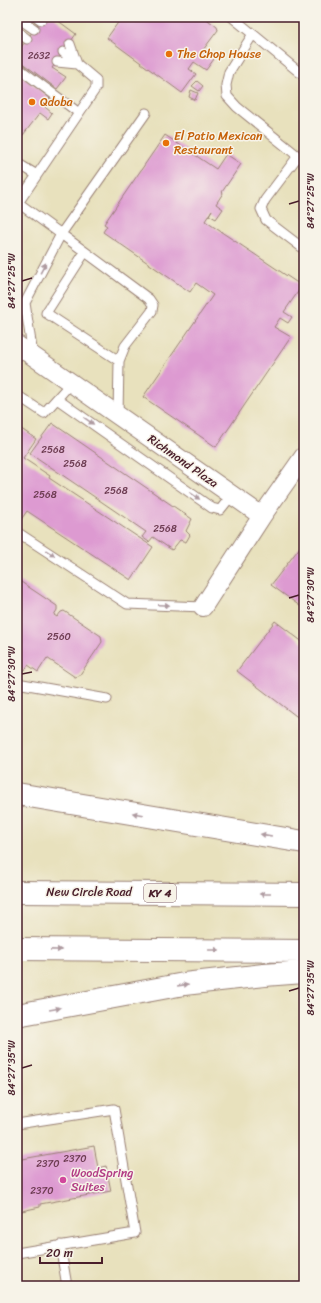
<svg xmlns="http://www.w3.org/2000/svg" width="321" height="1303" viewBox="0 0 321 1303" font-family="Sriracha,sans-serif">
  <rect width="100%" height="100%" fill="#f7f3e8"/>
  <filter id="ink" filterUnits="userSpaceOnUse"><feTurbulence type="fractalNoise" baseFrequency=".025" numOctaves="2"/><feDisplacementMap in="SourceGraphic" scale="8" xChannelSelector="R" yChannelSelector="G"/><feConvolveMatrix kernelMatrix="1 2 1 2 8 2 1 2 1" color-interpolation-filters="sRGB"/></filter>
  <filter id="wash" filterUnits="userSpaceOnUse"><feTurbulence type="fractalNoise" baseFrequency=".012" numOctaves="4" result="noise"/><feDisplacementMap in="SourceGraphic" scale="16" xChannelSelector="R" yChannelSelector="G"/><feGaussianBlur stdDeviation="0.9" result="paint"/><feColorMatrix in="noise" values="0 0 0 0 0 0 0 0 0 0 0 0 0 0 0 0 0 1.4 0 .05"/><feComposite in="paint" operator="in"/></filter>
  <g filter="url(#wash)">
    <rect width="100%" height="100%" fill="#e8e1bd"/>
    <g id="blocks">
      <!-- building -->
      <path fill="#dd9ad1" d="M 43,17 L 53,17 L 76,34 L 52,68 L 66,77 L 57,89 L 17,59 L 17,53 Z
        M 122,17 L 204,17 L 217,27 L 218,30 L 203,50 L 214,59 L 206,70 L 194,62 L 189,69 L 196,74 L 182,93 L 107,38 Z
        M 17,72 L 50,98 L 45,105 L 46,106 L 45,107 L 52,113 L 48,119 L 40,113 L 23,135 L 17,130 Z
        M 197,81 L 203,86 L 199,91 L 192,86 Z
        M 191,90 L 198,93 L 195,100 L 189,97 Z
        M 165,135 L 216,169 L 226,154 L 241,164 L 222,192 L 223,193 L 216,204 L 223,209 L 216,219 L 209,215 L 212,210 L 205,221 L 302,286 L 284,312 L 292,317 L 288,323 L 280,318 L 274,327 L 291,337 L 216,447 L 143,397 L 213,295 L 196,283 L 190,292 L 103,232 L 107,226 L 104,224 Z
        M 52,423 L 192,519 L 186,531 L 190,535 L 186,542 L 180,540 L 172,550 L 153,537 L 149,542 L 142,537 L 146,532 L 30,453 Z
        M 17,426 L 36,439 L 23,458 L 50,476 L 49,478 L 153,547 L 131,580 L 27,511 L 20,521 L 17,518 Z
        M 304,542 L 304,609 L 271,585 Z
        M 21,582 L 57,606 L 57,610 L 54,615 L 57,617 L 61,612 L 64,611 L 101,636 L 102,642 L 79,676 L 75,677 L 47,658 L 38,672 L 28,665 L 25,670 L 17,672 L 17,583 Z
        M 275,621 L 304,643 L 304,722 L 237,671 Z
        M 94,1146 L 98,1168 L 106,1166 L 111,1191 L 40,1204 L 40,1207 L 17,1212 L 17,1160 Z"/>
    </g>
  </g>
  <g filter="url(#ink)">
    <use href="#blocks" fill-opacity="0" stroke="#998074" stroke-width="1"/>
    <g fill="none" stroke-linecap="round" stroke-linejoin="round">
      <defs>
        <path id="service" d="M 17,17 L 34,29
          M 37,17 L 41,20
          M 232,17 L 304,76
          M 17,31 L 27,39
          M 253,34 L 229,72 L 226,85 L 227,96 L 237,107 L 304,161
          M 70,44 L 77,64
          M 63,52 L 76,63
          M 17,67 L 79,113
          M 298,156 L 265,200 L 261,209 L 266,220 L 304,249
          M 17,163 L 37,175
          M 17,202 L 61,234 L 25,303 L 17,309
          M 18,203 L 96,88 L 96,80 L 77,64 L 57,62
          M 85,252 L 46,313 L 119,361
          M 25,303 L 33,355
          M 17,395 L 44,413 L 71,383
          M 57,399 L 212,508 L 220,510 L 232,495
          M 118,415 L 119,361 L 125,346 L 152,311 L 153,305 L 149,299 L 61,234 L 146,113
          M 17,532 L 127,604 L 203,607
          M 17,683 L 107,699
          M 17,1124 L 114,1109 L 135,1233 L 17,1253
          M 60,1245 L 67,1286"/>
        <path id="minor" d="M 17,345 L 262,516 L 203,607
          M 262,516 L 304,456"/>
        <path id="motorway" d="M 17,794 L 304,842
          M 17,892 L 304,894
          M 17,949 L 304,951
          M 17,1015 L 184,984 L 264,975 L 304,972"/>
      </defs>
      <!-- service casing -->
      <use href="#service" stroke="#998074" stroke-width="11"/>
      <!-- minor casing -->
      <use href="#minor" stroke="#998074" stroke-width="20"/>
      <!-- motorway casing -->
      <use href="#motorway" stroke="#998074" stroke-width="24"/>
      <!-- service -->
      <use href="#service" stroke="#fff" stroke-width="9"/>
      <!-- minor -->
      <use href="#minor" stroke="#fff" stroke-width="18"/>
      <!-- motorway -->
      <use href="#motorway" stroke="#fff" stroke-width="22"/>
    </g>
    <!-- one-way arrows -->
    <defs><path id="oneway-solid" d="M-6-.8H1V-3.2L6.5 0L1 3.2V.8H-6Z"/></defs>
    <g fill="#ae9aa0">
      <use href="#oneway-solid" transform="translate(43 268) rotate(-62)"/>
      <use href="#oneway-solid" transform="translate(89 421) rotate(35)"/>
      <use href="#oneway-solid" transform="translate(195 496) rotate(35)"/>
      <use href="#oneway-solid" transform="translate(50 553) rotate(33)"/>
      <use href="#oneway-solid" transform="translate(164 605) rotate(3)"/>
      <use href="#oneway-solid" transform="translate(138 814) rotate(-170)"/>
      <use href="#oneway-solid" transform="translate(266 835) rotate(-171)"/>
      <use href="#oneway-solid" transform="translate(265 894) rotate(-180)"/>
      <use href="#oneway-solid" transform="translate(56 950) rotate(1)"/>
      <use href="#oneway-solid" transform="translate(214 950)"/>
      <use href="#oneway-solid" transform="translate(183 985) rotate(-9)"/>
      <use href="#oneway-solid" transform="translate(55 1009) rotate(-10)"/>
    </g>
  </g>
  <!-- ticks -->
  <path fill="none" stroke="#4a1f2b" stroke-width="1.5" d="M 289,204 L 299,201M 22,281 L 32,278M 289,598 L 299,595M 22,674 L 32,672M 289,991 L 299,988M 22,1068 L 32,1065"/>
  <!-- markers -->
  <g fill="#e8710a" stroke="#f7f3e8" stroke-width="1.5">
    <circle cx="169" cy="54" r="4"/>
    <circle cx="32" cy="102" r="4"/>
    <circle cx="166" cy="143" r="4"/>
  </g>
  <circle fill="#d1479c" stroke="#f7f3e8" stroke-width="1.5" cx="63" cy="1180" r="4"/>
  <g text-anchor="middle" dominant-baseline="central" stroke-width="3" stroke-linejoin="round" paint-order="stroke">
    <!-- number labels -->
    <g font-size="10" fill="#6f3e54">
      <text x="39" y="56">2632</text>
      <text x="53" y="450">2568</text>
      <text x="75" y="464">2568</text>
      <text x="116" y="491">2568</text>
      <text x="45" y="495">2568</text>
      <text x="165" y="529">2568</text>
      <text x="59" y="637">2560</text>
      <text x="75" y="1159">2370</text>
      <text x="48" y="1164">2370</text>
      <text x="42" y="1191">2370</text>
    </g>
    <!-- shield labels -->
    <rect fill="#f7f3e8" stroke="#7e5f64" stroke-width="1" x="144" y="884" width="32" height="18" rx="3"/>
    <g font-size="11" font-weight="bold" fill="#4a1f2b">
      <text x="160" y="893">KY 4</text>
    </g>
    <!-- food labels -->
    <g font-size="12" fill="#c56008" stroke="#f7f3e8" text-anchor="start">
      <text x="177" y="54">The Chop House</text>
      <text x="40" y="102">Qdoba</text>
      <text x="174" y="136">El Patio Mexican<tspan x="174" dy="14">Restaurant</tspan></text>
    </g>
    <!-- street labels -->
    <g font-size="12" fill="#4a1f2b" stroke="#f7f3e8">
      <text transform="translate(183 461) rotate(35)">Richmond Plaza</text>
      <text x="89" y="892">New Circle Road</text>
    </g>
    <!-- hotel labels -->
    <g font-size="12" fill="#b23c85" stroke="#f7f3e8" text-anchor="start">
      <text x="71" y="1173">WoodSpring<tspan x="71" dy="14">Suites</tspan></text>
    </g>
  </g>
  <!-- margin -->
  <rect width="321" height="1303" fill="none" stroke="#f7f3e8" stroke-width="44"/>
  <!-- scale -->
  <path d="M40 1257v6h62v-6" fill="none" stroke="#4a1f2b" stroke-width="2"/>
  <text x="46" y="1257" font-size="12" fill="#4a1f2b" stroke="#f7f3e8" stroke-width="3" paint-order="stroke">20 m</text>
  <rect x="22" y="22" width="277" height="1259" fill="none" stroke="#4a1f2b" stroke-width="1.5"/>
  <g font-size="10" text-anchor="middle" fill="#4a1f2b">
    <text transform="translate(310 201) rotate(-90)" y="4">84°27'25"W</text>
    <text transform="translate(11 281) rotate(-90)" y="4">84°27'25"W</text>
    <text transform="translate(310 595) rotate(-90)" y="4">84°27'30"W</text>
    <text transform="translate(11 674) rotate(-90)" y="4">84°27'30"W</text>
    <text transform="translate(310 988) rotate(-90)" y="4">84°27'35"W</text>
    <text transform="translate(11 1068) rotate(-90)" y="4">84°27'35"W</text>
  </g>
</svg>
